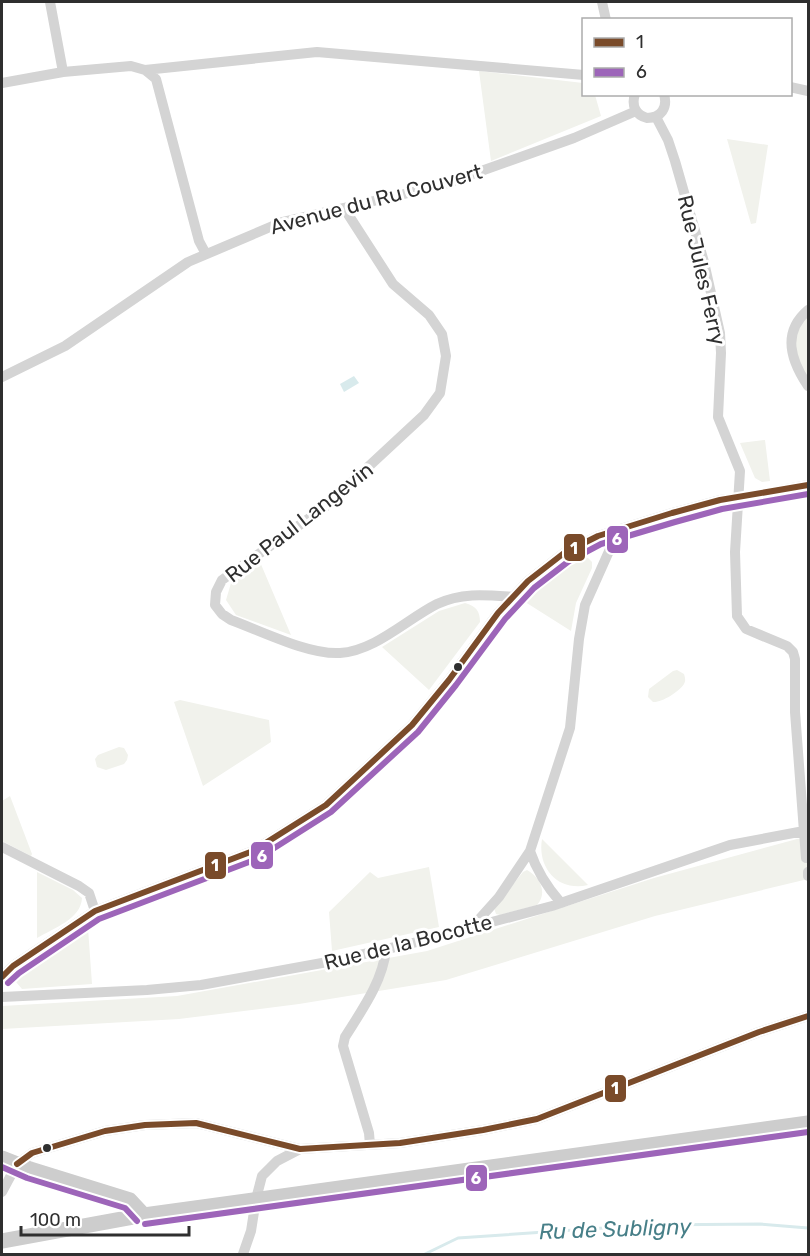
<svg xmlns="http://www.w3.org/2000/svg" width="810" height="1256" viewBox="0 0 810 1256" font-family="Rubik,sans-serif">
  <rect width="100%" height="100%" fill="#fff"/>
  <!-- green -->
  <path fill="#f1f2ec" d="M 479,71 L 583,83 L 584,94 L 595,95 L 601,116 L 491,161 Z
    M 727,139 L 768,145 L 756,223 L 751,224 Z
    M 808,310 L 808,386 L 791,342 Z
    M 765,440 L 770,481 L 762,482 L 755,478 L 740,443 Z
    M 580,556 L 588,558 L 592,562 L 592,568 L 576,603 L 571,631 L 522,600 L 573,559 Z
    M 260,562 L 291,635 L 236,615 L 226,600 L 231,583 Z
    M 465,603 C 476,606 480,611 480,622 L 429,690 L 382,647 L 439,611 Z
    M 677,670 L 684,674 C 685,678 686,680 684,684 C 679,692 661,703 653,702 L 648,697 L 649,689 L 673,671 Z
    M 180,700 L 269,720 L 271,742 L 203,786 L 174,702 Z
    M 119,747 L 124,748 L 128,755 L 127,760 L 124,764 L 106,770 L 97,767 L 95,759 L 98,755 Z
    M 10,796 L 32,854 L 31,856 L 2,841 L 2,801 Z
    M 808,838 L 808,879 L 655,916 L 446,980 L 299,1004 L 179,1019 L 2,1029 L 2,1006 L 177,996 L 427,951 L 654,878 L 797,839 Z
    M 542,839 L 588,885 C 558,892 537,868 542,839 Z
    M 429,867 L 439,927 L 332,951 L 329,912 L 370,872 L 378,878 Z
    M 527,870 C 540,877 548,893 537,905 L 500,915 L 496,914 L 494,908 L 523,872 Z
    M 37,872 L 73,890 L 82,898 C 81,919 54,928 37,938 Z
    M 88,928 L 92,984 L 22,989 L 16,982 L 18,971 Z"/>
  <!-- water -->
  <path fill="#d8eaec" d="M 354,376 L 359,383 L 344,392 L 340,384 Z"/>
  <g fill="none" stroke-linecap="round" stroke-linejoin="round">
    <!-- stream -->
    <path stroke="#d8eaec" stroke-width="3" d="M 425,1254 L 458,1238 L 648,1225 L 760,1224 L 808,1228"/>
    <!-- street -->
    <path stroke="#d4d4d4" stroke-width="10" d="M 50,2 L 63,72
      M 602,2 L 606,20
      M 145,70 L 317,52 L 584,75
      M 2,83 L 63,72 L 131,66 L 145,70 L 156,79 L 199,241 L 206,254
      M 790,87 L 808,91
      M 635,94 C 631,106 636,115 647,118 C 661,118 668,108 664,94
      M 656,117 L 668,140 L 675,161 L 704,262 L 720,333 L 721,353 L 718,417 L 740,471 L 735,552 L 737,616 L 746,629 L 787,646 L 793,652 L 795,659 L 795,712 L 806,858
      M 344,208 L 393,284 L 429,315 L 442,334 L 446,356 L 440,393 L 424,415 L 325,507 L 222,580 L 216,592 L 215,605 L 222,614 L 231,620 C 261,631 309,655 340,653 C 375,651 407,619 437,604 C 462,592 487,595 514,597
      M 808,310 C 781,333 791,361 808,386
      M 2,377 L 65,346 L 188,262 L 282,222 L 439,186 L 574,138 L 636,111
      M 2,847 L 79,886 L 89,893 L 95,911
      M 530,851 C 537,872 547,887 561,903
      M 808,872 L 808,876
      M 473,926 L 499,897 L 530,851 L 570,728 L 579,639 L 585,605 L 610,549 L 610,533
      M 2,977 L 13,966 L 95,911 L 253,851 L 326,805 L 412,725 L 449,680 L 498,613 L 528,581 L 564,553 L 598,536 L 672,513 L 720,500 L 738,498 L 808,485
      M 2,997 L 147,990 L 201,985 L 333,961 L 413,943 L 552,906 L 730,845 L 804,831 L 808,832
      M 370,1145 L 369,1133 L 343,1046 L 345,1037 C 362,1010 383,981 386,949
      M 2,1192 L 17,1164 L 32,1153 L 105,1131 L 145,1125 L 196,1123 L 300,1149 L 400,1143 L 483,1130 L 537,1119 L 759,1032 L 808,1016
      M 243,1254 L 251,1231 L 256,1199 L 262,1176 L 277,1161 L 300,1149"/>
    <!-- secondary -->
    <path stroke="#cdcdcd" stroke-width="15" d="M 2,1158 L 30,1169 L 130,1200 L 144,1215
      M 2,1241 L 144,1215 L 808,1123"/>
    <defs>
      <path id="bus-1" d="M 2,977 L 13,966 L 95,911 L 253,851 L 326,805 L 412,725 L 449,680 L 498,613 L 528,581 L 564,553 L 598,536 L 672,513 L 720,500 L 808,485
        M 17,1164 L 32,1153 L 105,1131 L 145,1125 L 196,1123 L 300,1149 L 400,1143 L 483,1130 L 537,1119 L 759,1032 L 808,1016"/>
      <path id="bus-2" d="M 8,983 L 19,973 L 99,919 L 257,859 L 331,812 L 418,732 L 456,685 L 505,619 L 534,588 L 569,561 L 601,544 L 675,522 L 722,509 L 808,494
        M 2,1167 L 27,1178 L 125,1208 L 137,1221
        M 145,1224 L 808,1132"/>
    </defs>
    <!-- bus-1 casing -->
    <use href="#bus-1" stroke="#fff" stroke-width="10"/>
    <!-- bus-2 casing -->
    <use href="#bus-2" stroke="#fff" stroke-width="10"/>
    <!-- bus-1 -->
    <use href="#bus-1" stroke="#7a4b2a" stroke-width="6"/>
    <!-- bus-2 -->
    <use href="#bus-2" stroke="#9d65b9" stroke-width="6"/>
  </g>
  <!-- markers -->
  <g fill="#2f2f2f" stroke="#fff" stroke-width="2">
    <circle cx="458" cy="667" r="5"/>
    <circle cx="47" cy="1148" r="5"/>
  </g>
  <g text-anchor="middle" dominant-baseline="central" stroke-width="6" stroke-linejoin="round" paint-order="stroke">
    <!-- street labels -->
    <g font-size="21" fill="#2f2f2f" stroke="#fff">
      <text transform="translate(376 199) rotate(-15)">Avenue du Ru Couvert</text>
      <text transform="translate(702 270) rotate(77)">Rue Jules Ferry</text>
      <text transform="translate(299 522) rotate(-38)">Rue Paul Langevin</text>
      <text transform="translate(408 942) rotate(-14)">Rue de la Bocotte</text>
    </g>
    <!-- water labels -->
    <g font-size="22" font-style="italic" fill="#477f88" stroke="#fff">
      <text transform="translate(615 1229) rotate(-2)">Ru de Subligny</text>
    </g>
  </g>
  <g stroke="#fff" stroke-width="2">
    <rect x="606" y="525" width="23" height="29" rx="6" fill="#9d65b9"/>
    <rect x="563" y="533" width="23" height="29" rx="6" fill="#7a4b2a"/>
    <rect x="250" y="841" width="24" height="29" rx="6" fill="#9d65b9"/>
    <rect x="204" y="851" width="23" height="29" rx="6" fill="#7a4b2a"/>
    <rect x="604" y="1074" width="23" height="29" rx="6" fill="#7a4b2a"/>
    <rect x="465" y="1164" width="23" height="28" rx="6" fill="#9d65b9"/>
  </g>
  <g font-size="16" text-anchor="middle" font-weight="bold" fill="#fff">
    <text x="617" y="545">6</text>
    <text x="574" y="554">1</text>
    <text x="262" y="862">6</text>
    <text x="215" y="871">1</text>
    <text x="615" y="1094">1</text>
    <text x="476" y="1184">6</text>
  </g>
  <!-- border -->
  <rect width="810" height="1256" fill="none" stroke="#2f2f2f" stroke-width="6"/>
  <!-- legend -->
  <rect x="582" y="18" width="210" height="78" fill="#ffffff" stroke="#acacac" stroke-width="1.5"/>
  <rect x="594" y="38" width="30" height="9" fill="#7a4b2a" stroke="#acacac" stroke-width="1.5"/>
  <text x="636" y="48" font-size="18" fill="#2f2f2f">1</text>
  <rect x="594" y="68" width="30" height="9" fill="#9d65b9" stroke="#acacac" stroke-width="1.5"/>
  <text x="636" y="78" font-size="18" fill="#2f2f2f">6</text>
  <!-- scale -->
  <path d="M21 1226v9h168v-9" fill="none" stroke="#2f2f2f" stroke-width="3"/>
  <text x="30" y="1226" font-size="18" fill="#2f2f2f" stroke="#ffffff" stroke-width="4.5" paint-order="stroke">100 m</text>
</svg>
